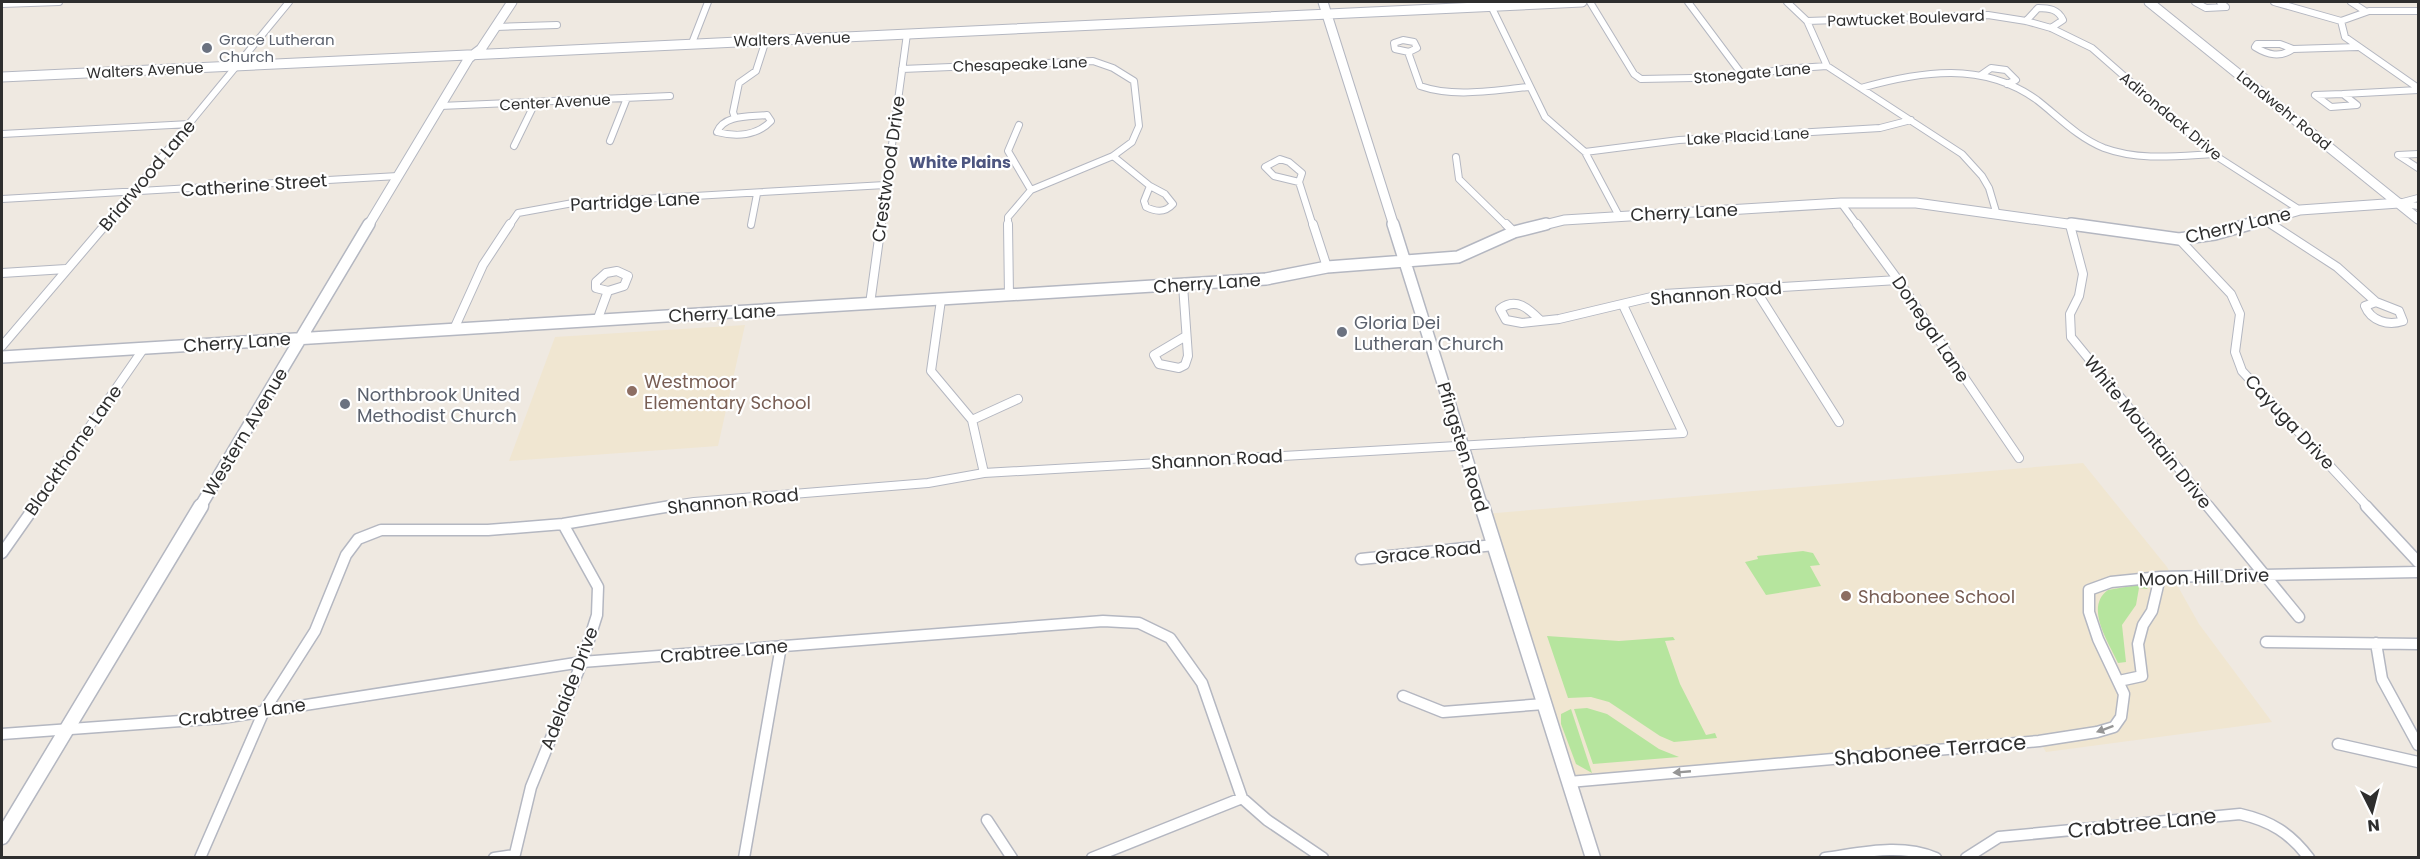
<svg xmlns="http://www.w3.org/2000/svg" width="2420" height="859" viewBox="0 0 2420 859" font-family="Poppins,sans-serif">
  <rect width="100%" height="100%" fill="#efe9e1"/>
  <!-- education -->
  <path fill="#f0e6d1" d="M 745,325 L 718,446 L 509,461 L 555,337 Z
    M 2083,463 L 2167,567 L 2199,624 L 2272,722 L 2046,752 L 2039,741 L 1569,782 L 1484,514 Z"/>
  <!-- green -->
  <path fill="#b6e59e" d="M 1803,551 L 1813,553 L 1820,565 L 1810,566 L 1821,586 L 1766,595 L 1745,562 L 1758,559 L 1757,556 Z
    M 2137,585 L 2143,585 L 2148,589 L 2139,588 L 2136,605 L 2122,625 L 2126,662 L 2118,663 C 2109,643 2084,607 2108,590 Z
    M 1547,636 L 1619,641 L 1673,637 L 1675,640 L 1665,641 L 1680,684 L 1706,735 L 1715,733 L 1717,738 L 1674,742 L 1660,736 L 1609,702 L 1591,697 L 1568,698 Z
    M 1587,708 L 1607,714 L 1659,749 L 1679,757 L 1593,764 L 1574,709 Z
    M 1571,709 L 1592,773 L 1576,764 L 1561,724 L 1561,714 Z"/>
  <g fill="none" stroke-linecap="round" stroke-linejoin="round">
    <defs>
      <path id="street-far2" d="M 1590,2 L 1634,74 L 1641,79 L 1744,77 L 1783,69 L 1827,66
        M 1688,2 L 1744,77
        M 1787,2 L 1807,21 L 1827,66 L 1962,154 L 1982,176 L 1989,188 L 1997,215
        M 2195,2 L 2206,8 L 2226,7 L 2220,2
        M 2274,2 L 2341,21
        M 2351,2 L 2365,11
        M 2,4 L 59,2
        M 1491,6 L 1545,117 L 1585,152 L 1619,216
        M 2418,11 L 2369,11 L 2341,21 L 2345,37 L 2418,88
        M 1807,21 L 1988,15 L 2026,21 L 2051,28 L 2092,48 L 2213,154 L 2300,210
        M 2026,21 L 2038,8 C 2049,8 2058,9 2063,20 L 2051,28
        M 496,27 L 557,25
        M 1403,40 L 1414,42 L 1417,48 L 1409,52 L 1395,49 L 1394,43 Z
        M 692,43 L 708,2
        M 2257,44 L 2280,44 L 2293,49 C 2280,58 2268,55 2255,47 Z
        M 2293,49 L 2358,47
        M 1408,52 L 1420,86 C 1455,98 1494,90 1530,87
        M 902,69 L 1093,61 L 1113,68 L 1134,81 L 1139,126 L 1132,142 L 1113,156 L 1031,190 L 1008,217 L 1008,226
        M 1981,75 L 1991,68 L 2006,70 L 2016,80 L 2007,84
        M 1861,88 C 1921,71 1983,61 2037,100 C 2059,117 2077,137 2104,148 C 2139,161 2177,156 2213,154
        M 2343,94 L 2418,90
        M 2343,94 L 2357,105 L 2331,107 L 2315,95 Z
        M 440,106 L 670,96
        M 767,115 L 771,121 C 757,136 736,137 717,132 C 724,114 751,117 767,115 Z
        M 735,118 L 733,112 L 739,83 L 756,71 L 766,40
        M 1019,125 L 1008,151 L 1031,190
        M 2,134 L 190,124
        M 610,141 L 627,98
        M 514,146 L 535,103
        M 1585,152 L 1679,140 L 1880,128 L 1911,120
        M 2418,154 L 2398,155 L 2418,168
        M 1113,156 L 1150,186
        M 1456,157 L 1459,179 L 1507,226
        M 1280,159 L 1289,162 L 1302,173 L 1299,182 L 1274,176 L 1265,167 Z
        M 1299,182 L 1313,226
        M 1150,186 L 1165,194 L 1173,204 C 1165,213 1156,212 1146,207 L 1144,201 Z
        M 2,199 L 398,176
        M 1841,203 L 1858,226
        M 2399,203 L 2418,198
        M 2400,203 L 2418,206
        M 2264,220 L 2273,226
        M 751,225 L 757,194
        M 105,226 L 289,2
        M 509,226 L 518,213 L 573,203 L 885,185
        M 881,226 L 907,34"/>
      <path id="street-far1" d="M 1008,224 L 1009,296
        M 1313,224 L 1327,267
        M 1506,224 L 1514,232
        M 1857,224 L 1898,280 L 2019,458
        M 2271,224 L 2337,267 L 2376,302
        M 2070,225 L 2083,274 L 2079,296 L 2070,314 L 2071,337 L 2210,507
        M 2179,239 L 2231,294 L 2240,314 L 2235,352 L 2242,371 L 2368,507
        M 617,271 L 628,276 L 624,286 L 608,291 L 596,288 L 596,282 L 606,273 Z
        M 2,273 L 66,269
        M 1183,285 L 1188,356 L 1185,365 L 1179,368 L 1159,364 L 1154,355 L 1186,336
        M 1755,289 L 1839,422
        M 941,300 L 931,371 L 972,420 L 984,473
        M 2376,302 L 2399,311 L 2403,321 C 2388,326 2371,321 2365,306 Z
        M 870,304 L 881,224
        M 1540,320 C 1528,308 1516,297 1500,309 L 1506,320 L 1522,323 L 1559,319 L 1664,294 L 1898,280
        M 597,321 L 608,291
        M 454,329 L 483,265 L 510,224
        M 2,346 L 106,224
        M 972,420 L 1018,399
        M 34,507 L 144,348
        M 662,507 L 694,502 L 928,483 L 984,473 L 1683,433 L 1623,305"/>
      <path id="street" d="M 2208,506 L 2299,617
        M 2366,506 L 2418,562
        M 2,553 L 35,506
        M 1361,559 L 1494,545
        M 2266,642 L 2418,644
        M 2376,643 L 2382,679 L 2418,745
        M 2119,681 L 2142,676 L 2138,644 L 2143,625 L 2152,611 L 2160,577
        M 1403,696 L 1443,712 L 1544,704
        M 2,734 L 222,718 L 582,662 L 1103,621 L 1139,623 L 1170,638 L 1202,683 L 1242,798 L 1267,820 L 1323,858
        M 2338,744 L 2418,762
        M 1569,782 L 2039,741 L 2097,732 L 2114,727 L 2121,717 L 2124,694 L 2098,639 L 2089,612 L 2089,590 L 2111,582 L 2160,577 L 2418,572
        M 987,820 L 1012,858
        M 200,858 L 264,711 L 315,631 L 346,555 L 358,539 L 381,530 L 488,530 L 563,524 L 671,506
        M 494,858 L 514,855
        M 514,858 L 531,787 L 582,662 L 597,615 L 598,587 L 563,524
        M 744,858 L 781,646
        M 1092,858 L 1242,798
        M 1825,858 C 1862,853 1900,843 1936,858
        M 1966,858 L 1999,837 L 2240,814 C 2271,821 2290,833 2309,858"/>
      <path id="secondary-far2" d="M 1323,2 L 1394,226
        M 2149,2 L 2418,219
        M 2,77 L 1582,2
        M 368,226 L 469,58 L 481,49 L 512,2
        M 1540,226 L 1564,220 L 1841,203 L 1916,203 L 2082,226
        M 2244,226 L 2300,210 L 2399,203"/>
      <path id="secondary-far1" d="M 1393,224 L 1482,507
        M 2071,224 L 2179,239 L 2215,234 L 2250,224
        M 2,357 L 1266,279 L 1327,267 L 1458,257 L 1514,232 L 1546,224
        M 200,507 L 369,224"/>
      <path id="secondary" d="M 1482,506 L 1593,858
        M 2,837 L 201,506"/>
    </defs>
    <!-- street-far2 casing -->
    <use href="#street-far2" stroke="#b4b7c1" stroke-width="8"/>
    <!-- street-far1 casing -->
    <use href="#street-far1" stroke="#b4b7c1" stroke-width="10"/>
    <!-- street casing -->
    <use href="#street" stroke="#b4b7c1" stroke-width="13"/>
    <!-- secondary-far2 casing -->
    <use href="#secondary-far2" stroke="#b4b7c1" stroke-width="11"/>
    <!-- secondary-far1 casing -->
    <use href="#secondary-far1" stroke="#b4b7c1" stroke-width="14"/>
    <!-- secondary casing -->
    <use href="#secondary" stroke="#b4b7c1" stroke-width="17"/>
    <!-- street-far2 -->
    <use href="#street-far2" stroke="#fff" stroke-width="6"/>
    <!-- street-far1 -->
    <use href="#street-far1" stroke="#fff" stroke-width="8"/>
    <!-- street -->
    <use href="#street" stroke="#fff" stroke-width="10"/>
    <!-- secondary-far2 -->
    <use href="#secondary-far2" stroke="#fff" stroke-width="9"/>
    <!-- secondary-far1 -->
    <use href="#secondary-far1" stroke="#fff" stroke-width="11"/>
    <!-- secondary -->
    <use href="#secondary" stroke="#fff" stroke-width="14"/>
  </g>
  <!-- one-way arrows -->
  <defs><path id="oneway-solid" d="M-6-.8H1V-3.2L6.5 0L1 3.2V.8H-6Z" transform="scale(1.5)"/></defs>
  <g fill="#969696">
    <use href="#oneway-solid" transform="translate(2105 729) rotate(160)"/>
    <use href="#oneway-solid" transform="translate(1682 772) rotate(175)"/>
  </g>
  <!-- markers -->
  <g fill="#6b7280" stroke="#fff" stroke-width="2">
    <circle cx="207" cy="48" r="6"/>
    <circle cx="1342" cy="332" r="6"/>
    <circle cx="345" cy="404" r="6"/>
  </g>
  <g fill="#8d6e63" stroke="#fff" stroke-width="2">
    <circle cx="632" cy="391" r="6"/>
    <circle cx="1846" cy="596" r="6"/>
  </g>
  <g text-anchor="middle" dominant-baseline="central" stroke-width="4.5" stroke-linejoin="round" paint-order="stroke">
    <!-- far-street labels -->
    <g font-size="15" fill="#2e2e2e" stroke="#fff">
      <text transform="translate(1906 18) rotate(-2)">Pawtucket Boulevard</text>
      <text transform="translate(792 39) rotate(-2)">Walters Avenue</text>
      <text transform="translate(1020 64) rotate(-2)">Chesapeake Lane</text>
      <text transform="translate(145 70) rotate(-3)">Walters Avenue</text>
      <text transform="translate(1752 73) rotate(-5)">Stonegate Lane</text>
      <text transform="translate(555 102) rotate(-3)">Center Avenue</text>
      <text transform="translate(2284 110) rotate(39)">Landwehr Road</text>
      <text transform="translate(2171 116) rotate(40)">Adirondack Drive</text>
      <text transform="translate(1748 136) rotate(-3)">Lake Placid Lane</text>
    </g>
    <!-- far-worship labels -->
    <g font-size="15" fill="#5b616d" stroke="#fff" text-anchor="start">
      <text x="219" y="39">Grace Lutheran<tspan x="219" dy="17">Church</tspan></text>
    </g>
    <!-- far-neighbourhood labels -->
    <g font-size="16" font-weight="bold" fill="#4d5680" stroke="#fff">
      <text x="960" y="162">White Plains</text>
    </g>
    <!-- street labels -->
    <g font-size="18" fill="#2e2e2e" stroke="#fff">
      <text transform="translate(888 169) rotate(-82)">Crestwood Drive</text>
      <text transform="translate(147 175) rotate(-50)">Briarwood Lane</text>
      <text transform="translate(254 185) rotate(-4)">Catherine Street</text>
      <text transform="translate(635 201) rotate(-3)">Partridge Lane</text>
      <text transform="translate(1684 212) rotate(-3)">Cherry Lane</text>
      <text transform="translate(2238 225) rotate(-13)">Cherry Lane</text>
      <text transform="translate(1207 283) rotate(-4)">Cherry Lane</text>
      <text transform="translate(1716 293) rotate(-5)">Shannon Road</text>
      <text transform="translate(722 313) rotate(-3)">Cherry Lane</text>
      <text transform="translate(1931 329) rotate(56)">Donegal Lane</text>
      <text transform="translate(237 342) rotate(-4)">Cherry Lane</text>
      <text transform="translate(2290 422) rotate(47)">Cayuga Drive</text>
      <text transform="translate(245 432) rotate(-59)">Western Avenue</text>
      <text transform="translate(2148 432) rotate(51)">White Mountain Drive</text>
      <text transform="translate(1463 447) rotate(73)">Pfingsten Road</text>
      <text transform="translate(73 450) rotate(-55)">Blackthorne Lane</text>
      <text transform="translate(1217 459) rotate(-3)">Shannon Road</text>
      <text transform="translate(733 501) rotate(-6)">Shannon Road</text>
      <text transform="translate(1428 552) rotate(-6)">Grace Road</text>
      <text transform="translate(2204 577) rotate(-2)">Moon Hill Drive</text>
      <text transform="translate(724 651) rotate(-5)">Crabtree Lane</text>
      <text transform="translate(569 688) rotate(-69)">Adelaide Drive</text>
      <text transform="translate(242 712) rotate(-7)">Crabtree Lane</text>
    </g>
    <!-- worship labels -->
    <g font-size="18" fill="#5b616d" stroke="#fff" text-anchor="start">
      <text x="1354" y="322">Gloria Dei<tspan x="1354" dy="21">Lutheran Church</tspan></text>
      <text x="357" y="394">Northbrook United<tspan x="357" dy="21">Methodist Church</tspan></text>
    </g>
    <!-- education labels -->
    <g font-size="18" fill="#785e54" stroke="#fff" text-anchor="start">
      <text x="644" y="381">Westmoor<tspan x="644" dy="21">Elementary School</tspan></text>
      <text x="1858" y="596">Shabonee School</text>
    </g>
    <!-- near-street labels -->
    <g font-size="21" fill="#2e2e2e" stroke="#fff">
      <text transform="translate(1930 750) rotate(-5)">Shabonee Terrace</text>
      <text transform="translate(2142 823) rotate(-6)">Crabtree Lane</text>
    </g>
  </g>
  <!-- border -->
  <rect width="2420" height="859" fill="none" stroke="#2e2e2e" stroke-width="6"/>
  <!-- north arrow -->
  <g transform="translate(2372 811) rotate(174)" stroke="#ffffff" stroke-width="4.5" paint-order="stroke">
  <path d="M0-4.5L10 22L0 15L-10 22Z" fill="#2e2e2e"/>
  <text y="-9" font-size="16" font-weight="bold" text-anchor="middle" fill="#2e2e2e">N</text>
  </g>
</svg>
